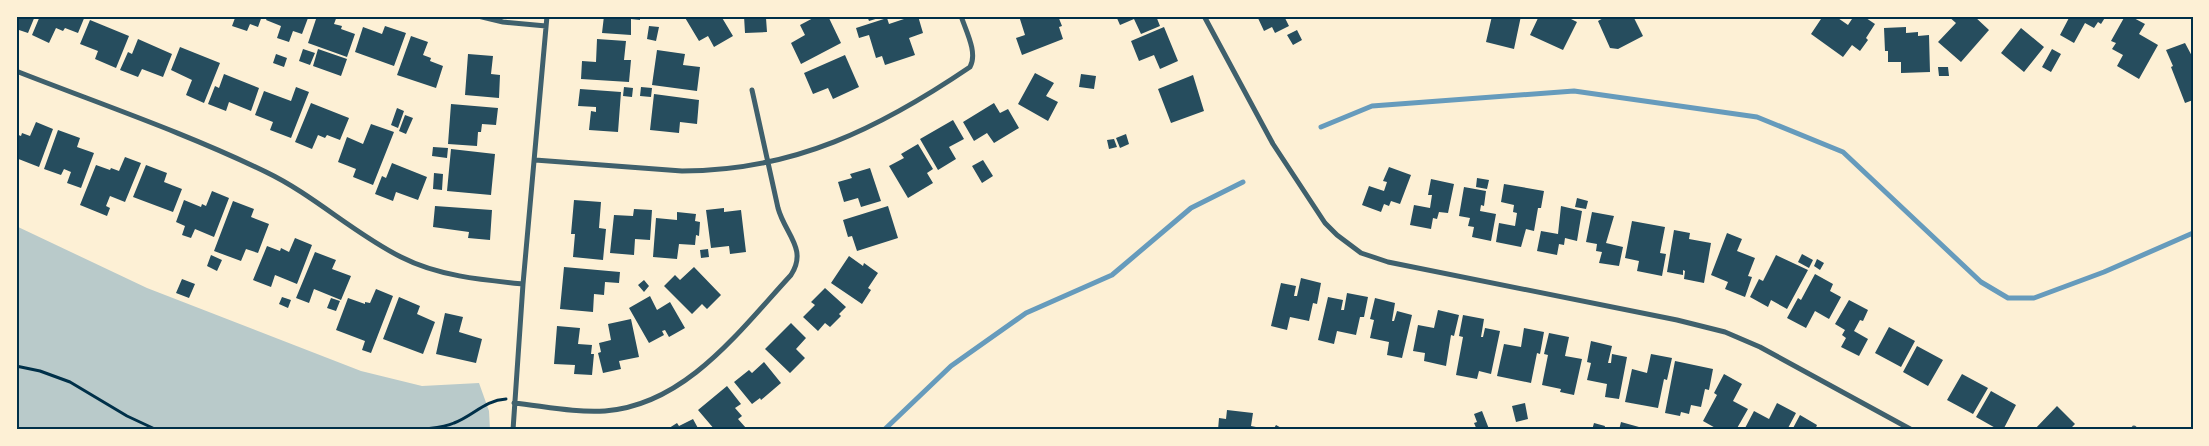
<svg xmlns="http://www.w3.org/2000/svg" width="2209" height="446" viewBox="0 0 2209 446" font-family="'Varela Round',sans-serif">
  <rect width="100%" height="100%" fill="#fdf0d5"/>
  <!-- green -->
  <path fill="#b9caca" d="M 16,226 L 147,288 L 361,371 L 422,386 L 479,383 L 489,411 L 490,430 L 16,430 Z"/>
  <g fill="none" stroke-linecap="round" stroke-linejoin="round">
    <!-- stream -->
    <path stroke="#669bbc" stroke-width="5" d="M 1321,127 L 1372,106 L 1574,91 L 1757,117 L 1843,152 L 1981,282 L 2008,298 L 2034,298 L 2104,272 L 2193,233
      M 884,430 L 951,366 L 1026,313 L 1112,275 L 1191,208 L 1243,182"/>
  </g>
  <!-- building -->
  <path fill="#264d5e" d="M 16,16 L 35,16 L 28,33 L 16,29 Z
    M 40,16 L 85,16 L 78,33 L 65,28 L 63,31 L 56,28 L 49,43 L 32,35 Z
    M 229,16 L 262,16 L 258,27 L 250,24 L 247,31 L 232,26 L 235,18 Z
    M 268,16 L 312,16 L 311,19 L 308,18 L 302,34 L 293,31 L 289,42 L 277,38 L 281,26 L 266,20 Z
    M 317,16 L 337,16 L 334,24 L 342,26 L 341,29 L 355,34 L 347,57 L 308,43 Z
    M 604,16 L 640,16 L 640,20 L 631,19 L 631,35 L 602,33 Z
    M 684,16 L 721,16 L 733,36 L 714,47 L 708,36 L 699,41 Z
    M 744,16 L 777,16 L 777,18 L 766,18 L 767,32 L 745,33 Z
    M 817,16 L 828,16 L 841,43 L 801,64 L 791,43 L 805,35 L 800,25 Z
    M 867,16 L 882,16 L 882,17 L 869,21 Z
    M 913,16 L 918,16 L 923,33 L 909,38 L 915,55 L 885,65 L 882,56 L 876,58 L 869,35 L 859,38 L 856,28 L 887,18 L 889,24 Z
    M 1019,16 L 1058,16 L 1062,26 L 1059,27 L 1063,39 L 1022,55 L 1016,38 L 1025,35 Z
    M 1116,16 L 1156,16 L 1160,26 L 1141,34 L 1134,19 L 1120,25 Z
    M 1257,16 L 1284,16 L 1289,26 L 1275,33 L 1272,27 L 1264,31 Z
    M 1492,16 L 1521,16 L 1514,49 L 1486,42 Z
    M 1539,16 L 1565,16 L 1577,22 L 1563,50 L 1530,35 Z
    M 1607,16 L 1633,16 L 1643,36 L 1618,49 L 1610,48 L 1598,21 Z
    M 1823,16 L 1835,16 L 1848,25 L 1854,16 L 1863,16 L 1875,24 L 1866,38 L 1868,40 L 1860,51 L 1852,45 L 1843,57 L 1811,34 Z
    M 1948,16 L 1974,16 L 1989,30 L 1961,62 L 1938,42 L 1956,23 Z
    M 2070,16 L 2106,16 L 2101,24 L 2098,22 L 2094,28 L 2085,23 L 2074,43 L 2060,35 Z
    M 2125,16 L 2130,16 L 2145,24 L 2139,34 L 2158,45 L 2139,79 L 2117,66 L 2123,55 L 2112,49 L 2116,43 L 2111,41 Z
    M 90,20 L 129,36 L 116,68 L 95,59 L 98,51 L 80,44 Z
    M 385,26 L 406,33 L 394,66 L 355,52 L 363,27 L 382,34 Z
    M 649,26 L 659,27 L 656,41 L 647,39 Z
    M 1164,27 L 1178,61 L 1160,69 L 1154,55 L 1139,61 L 1131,41 Z
    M 1906,27 L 1906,33 L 1918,32 L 1918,36 L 1929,35 L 1930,72 L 1901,73 L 1901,62 L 1888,62 L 1888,51 L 1885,51 L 1884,28 Z
    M 2021,28 L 2044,47 L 2024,72 L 2001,53 Z
    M 1297,30 L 1302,40 L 1293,45 L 1287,35 Z
    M 411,36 L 428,42 L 423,55 L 431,58 L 430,61 L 443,66 L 436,88 L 397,75 Z
    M 138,39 L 172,54 L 163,77 L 142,69 L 138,77 L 120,70 L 128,52 L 132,54 Z
    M 597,39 L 626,41 L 624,60 L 631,60 L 629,82 L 581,79 L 582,61 L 596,62 Z
    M 2185,43 L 2193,58 L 2193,100 L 2185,103 L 2171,67 L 2173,66 L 2166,50 Z
    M 180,47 L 220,63 L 204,103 L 186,95 L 192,80 L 171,70 Z
    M 303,49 L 315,53 L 310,65 L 299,61 Z
    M 318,49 L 347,59 L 341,76 L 313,66 Z
    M 2052,49 L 2061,54 L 2051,72 L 2042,67 Z
    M 657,50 L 685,54 L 683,65 L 700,67 L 697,91 L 652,85 Z
    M 276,54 L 287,58 L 284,67 L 273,63 Z
    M 468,54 L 493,56 L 491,74 L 500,75 L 499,98 L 465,95 Z
    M 845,55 L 859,87 L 833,99 L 828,88 L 813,94 L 804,73 Z
    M 1938,67 L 1948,67 L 1949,76 L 1939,76 Z
    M 1035,73 L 1054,83 L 1046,96 L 1058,102 L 1048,121 L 1018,104 Z
    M 224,74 L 259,88 L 251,111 L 229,102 L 226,111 L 208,104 L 215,86 L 219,88 Z
    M 1081,74 L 1096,76 L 1094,89 L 1079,87 Z
    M 1193,75 L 1204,111 L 1171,123 L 1158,89 Z
    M 296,87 L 309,92 L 291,138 L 270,130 L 273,122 L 255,115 L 264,91 L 291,101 Z
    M 624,87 L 633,88 L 632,97 L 623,96 Z
    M 641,87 L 652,88 L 651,97 L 640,96 Z
    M 580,89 L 621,92 L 618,132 L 589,130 L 591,111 L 596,112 L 596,107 L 578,106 Z
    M 654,94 L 699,100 L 697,124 L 680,122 L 679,133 L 650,130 Z
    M 311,103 L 349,118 L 340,140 L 327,135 L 325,138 L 318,135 L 312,149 L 295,142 Z
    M 994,103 L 1000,113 L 1008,109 L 1019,128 L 994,143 L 987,133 L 974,141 L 963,122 Z
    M 451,104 L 498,108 L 496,125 L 482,124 L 481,132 L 478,132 L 477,146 L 448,144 Z
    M 397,108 L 404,111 L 398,128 L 391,125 Z
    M 405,115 L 413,118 L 406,134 L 399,131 Z
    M 953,120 L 964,139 L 949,147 L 956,159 L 938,170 L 920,139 Z
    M 36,122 L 53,129 L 39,167 L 16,158 L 16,134 L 21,136 L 22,133 L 30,136 Z
    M 371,124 L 394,132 L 373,185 L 353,177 L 356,169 L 338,162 L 347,137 L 363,144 Z
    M 58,130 L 80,138 L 77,147 L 94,153 L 81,188 L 67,183 L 71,172 L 64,169 L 61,175 L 44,169 Z
    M 1126,134 L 1129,144 L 1120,148 L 1116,138 Z
    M 1114,139 L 1117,147 L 1109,149 L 1107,140 Z
    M 918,144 L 933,169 L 927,173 L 933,183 L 908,198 L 889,166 L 904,158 L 901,154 Z
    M 433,147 L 448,148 L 447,158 L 432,156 Z
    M 451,149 L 495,154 L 491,195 L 447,191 Z
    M 125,157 L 141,163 L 125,202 L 110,196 L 106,206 L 110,208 L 107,216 L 80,205 L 96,165 L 110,170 L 111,168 L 119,171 Z
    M 983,160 L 993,176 L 982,183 L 972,166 Z
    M 392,163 L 427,177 L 418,200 L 396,192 L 393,201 L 375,194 L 382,176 L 386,178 Z
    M 146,165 L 167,173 L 164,182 L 182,189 L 173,212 L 133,197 Z
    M 1389,167 L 1411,175 L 1400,204 L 1391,201 L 1389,206 L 1384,204 L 1381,212 L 1362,205 L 1369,186 L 1384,191 L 1387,182 L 1383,181 Z
    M 870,168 L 881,201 L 861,207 L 858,198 L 844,202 L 838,182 L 852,178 L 850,174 Z
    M 434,173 L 443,174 L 442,190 L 433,189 Z
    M 1477,178 L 1489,180 L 1487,189 L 1476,187 Z
    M 1431,179 L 1454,184 L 1448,213 L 1439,212 L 1437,219 L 1433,218 L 1431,229 L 1410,225 L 1414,205 L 1430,208 L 1432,195 L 1428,195 Z
    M 1504,184 L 1544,191 L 1541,208 L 1538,208 L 1534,231 L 1526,229 L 1521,247 L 1496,242 L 1499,223 L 1515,226 L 1517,213 L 1513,212 L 1514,205 L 1501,202 Z
    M 1464,187 L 1486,191 L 1484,206 L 1481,205 L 1480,211 L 1496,214 L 1491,241 L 1472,237 L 1474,227 L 1468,226 L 1470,218 L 1459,216 Z
    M 212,191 L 229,198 L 214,237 L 195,229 L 191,238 L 182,235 L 185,226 L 176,222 L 184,200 L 201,207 L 202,204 L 206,206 Z
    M 1577,198 L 1588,201 L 1586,209 L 1575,207 Z
    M 574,200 L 601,202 L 599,228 L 606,229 L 603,260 L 573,257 L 575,234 L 571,234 Z
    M 233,201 L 254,209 L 251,217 L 269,224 L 258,253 L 246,249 L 241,261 L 214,251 Z
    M 435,206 L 492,210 L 490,240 L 468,238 L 469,232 L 433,227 Z
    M 888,206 L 898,238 L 857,251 L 852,236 L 848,237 L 843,220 Z
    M 1561,206 L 1582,211 L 1577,241 L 1565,238 L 1564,245 L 1559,244 L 1557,255 L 1537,251 L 1541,231 L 1558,234 Z
    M 724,208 L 724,212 L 741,210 L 746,252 L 730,254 L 729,246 L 711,248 L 706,210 Z
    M 634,209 L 652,210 L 650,240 L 635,239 L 634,255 L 610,253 L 614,215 L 633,216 Z
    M 677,212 L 696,214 L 695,221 L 700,222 L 699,236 L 696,235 L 695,245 L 679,244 L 677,259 L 653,257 L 656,218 L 677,220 Z
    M 1592,212 L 1614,216 L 1606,243 L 1623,247 L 1619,266 L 1599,263 L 1602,252 L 1596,251 L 1597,244 L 1586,242 Z
    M 1632,221 L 1665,227 L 1660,253 L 1666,254 L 1662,276 L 1637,271 L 1639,261 L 1625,258 Z
    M 1674,230 L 1690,233 L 1689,239 L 1711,243 L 1704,283 L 1684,279 L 1685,271 L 1683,270 L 1683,275 L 1667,272 Z
    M 1727,233 L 1742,239 L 1737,251 L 1755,258 L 1748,276 L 1752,277 L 1745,297 L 1725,289 L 1728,282 L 1711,275 Z
    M 295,238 L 312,245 L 297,284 L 275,275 L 271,287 L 253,280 L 267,246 L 280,251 L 281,248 L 289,252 Z
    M 708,249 L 709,257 L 701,258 L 700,250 Z
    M 315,252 L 336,260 L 332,269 L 351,276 L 341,300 L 314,289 L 309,303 L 296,298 Z
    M 1802,254 L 1813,260 L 1809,268 L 1798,262 Z
    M 211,255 L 222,260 L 217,271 L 207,266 Z
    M 1776,255 L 1808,270 L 1787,309 L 1771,300 L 1768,307 L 1750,297 L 1759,279 L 1763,281 Z
    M 849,256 L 863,266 L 864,263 L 878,273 L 868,288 L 871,290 L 862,304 L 831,283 Z
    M 1817,259 L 1824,263 L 1820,270 L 1814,266 Z
    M 564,267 L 620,272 L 619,283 L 605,282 L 604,295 L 594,294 L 593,312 L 560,309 Z
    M 694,267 L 721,295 L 707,309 L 702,304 L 692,314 L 664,286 L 675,275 L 680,280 Z
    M 1815,274 L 1833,284 L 1830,291 L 1841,297 L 1829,319 L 1815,311 L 1806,328 L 1787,318 L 1798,298 L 1801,300 Z
    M 1301,278 L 1321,283 L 1317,304 L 1313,303 L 1309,321 L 1290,317 L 1287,330 L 1271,326 L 1281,283 L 1296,286 L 1294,296 L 1297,296 Z
    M 182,279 L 195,284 L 189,298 L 176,293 Z
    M 644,280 L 649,286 L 644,292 L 638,285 Z
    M 825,288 L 846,307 L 839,314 L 841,316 L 830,327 L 825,323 L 818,331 L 803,317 L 815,305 L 811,302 Z
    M 376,289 L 393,296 L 371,353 L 362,350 L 365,341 L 336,330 L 348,298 L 365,304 L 365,302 L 370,303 Z
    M 1347,293 L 1368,297 L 1364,317 L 1360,317 L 1356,335 L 1337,331 L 1334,344 L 1318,340 L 1328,297 L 1343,300 L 1341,310 L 1344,310 Z
    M 650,296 L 657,310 L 670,302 L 685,328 L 669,337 L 665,330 L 662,331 L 664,335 L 649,343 L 629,308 Z
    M 282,297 L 291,300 L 288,308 L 279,304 Z
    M 399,297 L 420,306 L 417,314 L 435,322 L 423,354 L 383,339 Z
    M 331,298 L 340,301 L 336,311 L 327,308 Z
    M 1375,298 L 1395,303 L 1392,321 L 1394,321 L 1397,311 L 1412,315 L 1402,358 L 1387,355 L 1389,342 L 1370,338 L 1374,320 L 1370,319 Z
    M 1849,300 L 1868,310 L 1863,321 L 1860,320 L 1854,331 L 1868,339 L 1859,356 L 1841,347 L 1846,338 L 1842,335 L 1845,330 L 1835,324 Z
    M 1438,310 L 1459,315 L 1454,336 L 1451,335 L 1446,366 L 1424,361 L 1425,353 L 1413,351 L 1418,325 L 1434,328 Z
    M 445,313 L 463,317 L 459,332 L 482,339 L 476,363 L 436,354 Z
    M 1463,315 L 1484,319 L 1481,337 L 1483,337 L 1485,328 L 1500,331 L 1491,374 L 1479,371 L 1477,379 L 1456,375 L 1463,337 L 1459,336 Z
    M 631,319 L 639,357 L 619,361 L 621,369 L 603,373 L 598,353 L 601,352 L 599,343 L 611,340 L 608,324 Z
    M 791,323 L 806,338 L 796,349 L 805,358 L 790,373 L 765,349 Z
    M 557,326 L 580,328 L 578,344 L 592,345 L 591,354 L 594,354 L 592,375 L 574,374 L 575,365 L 554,364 Z
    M 1889,327 L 1915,341 L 1901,367 L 1875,353 Z
    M 1524,328 L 1544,332 L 1540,354 L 1537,353 L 1531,383 L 1497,376 L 1504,344 L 1521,347 Z
    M 1549,333 L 1569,337 L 1565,356 L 1582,359 L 1574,395 L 1560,392 L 1561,389 L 1542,385 L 1548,355 L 1544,354 Z
    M 1591,341 L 1612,346 L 1608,363 L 1611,363 L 1612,354 L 1627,357 L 1619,399 L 1605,397 L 1607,384 L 1587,380 L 1591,363 L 1587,362 Z
    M 1917,346 L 1943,360 L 1928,386 L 1903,372 Z
    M 1651,354 L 1672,358 L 1667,380 L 1664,379 L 1658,408 L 1625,402 L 1632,369 L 1647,373 Z
    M 1675,361 L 1713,369 L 1709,390 L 1705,389 L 1701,407 L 1691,405 L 1689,414 L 1681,412 L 1680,416 L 1665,413 Z
    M 764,362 L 781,383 L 761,400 L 760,398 L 752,404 L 734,382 L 749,370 L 752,373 Z
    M 1724,374 L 1742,384 L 1733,401 L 1748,409 L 1736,430 L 1719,430 L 1703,421 L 1717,395 L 1714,393 Z
    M 1962,374 L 1988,388 L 1973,414 L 1947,400 Z
    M 727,386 L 741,404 L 735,408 L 742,416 L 738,419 L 746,428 L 744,430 L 715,430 L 698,410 Z
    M 1991,391 L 2016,405 L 2003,430 L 1999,430 L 1976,417 Z
    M 1525,403 L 1528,419 L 1516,422 L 1512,406 Z
    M 1777,403 L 1796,413 L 1787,430 L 1744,430 L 1754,411 L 1769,419 Z
    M 2057,406 L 2075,424 L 2069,430 L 2034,430 Z
    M 1227,410 L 1253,413 L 1251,426 L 1261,428 L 1261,430 L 1218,430 L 1219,418 L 1226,419 Z
    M 1482,411 L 1489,429 L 1477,430 L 1474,423 L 1477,422 L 1474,414 Z
    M 1800,415 L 1817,425 L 1815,430 L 1792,430 Z
    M 693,419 L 699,430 L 666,430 L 677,423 L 679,426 Z
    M 1621,422 L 1639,427 L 1638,430 L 1619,430 Z
    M 1594,423 L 1605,426 L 1604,430 L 1592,430 Z
    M 1276,425 L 1285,430 L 1273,430 Z"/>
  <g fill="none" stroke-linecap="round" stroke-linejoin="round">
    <!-- path -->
    <path stroke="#003049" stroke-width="3" d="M 16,366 L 40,371 L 70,382 L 127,416 L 157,430
      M 419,430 C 430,428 443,428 454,423 C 473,416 485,400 506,399"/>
    <!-- minor -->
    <path stroke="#3f606c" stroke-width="5" d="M 478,16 L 503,22 L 546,26
      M 1204,16 L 1273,144 L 1325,223 L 1337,235 L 1361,253 L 1388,262 L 1677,320 L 1725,332 L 1760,347 L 1912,430
      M 16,71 C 100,104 186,133 266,172 C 314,195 353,233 401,257 C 438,276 482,280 523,284
      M 535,160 L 682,171 C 794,171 880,128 970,67 C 978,53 966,31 961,16
      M 514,403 C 543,406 575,413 605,411 C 686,405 740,330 791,275 C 808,249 785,234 778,208 L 752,90
      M 513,430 L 523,284 L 547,16
      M 2133,430 L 2134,428"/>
  </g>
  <!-- border -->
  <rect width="2209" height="446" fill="none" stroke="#fdf0d5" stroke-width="35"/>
  <rect x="18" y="18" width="2174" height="410" fill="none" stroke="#003049" stroke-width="2"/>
</svg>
